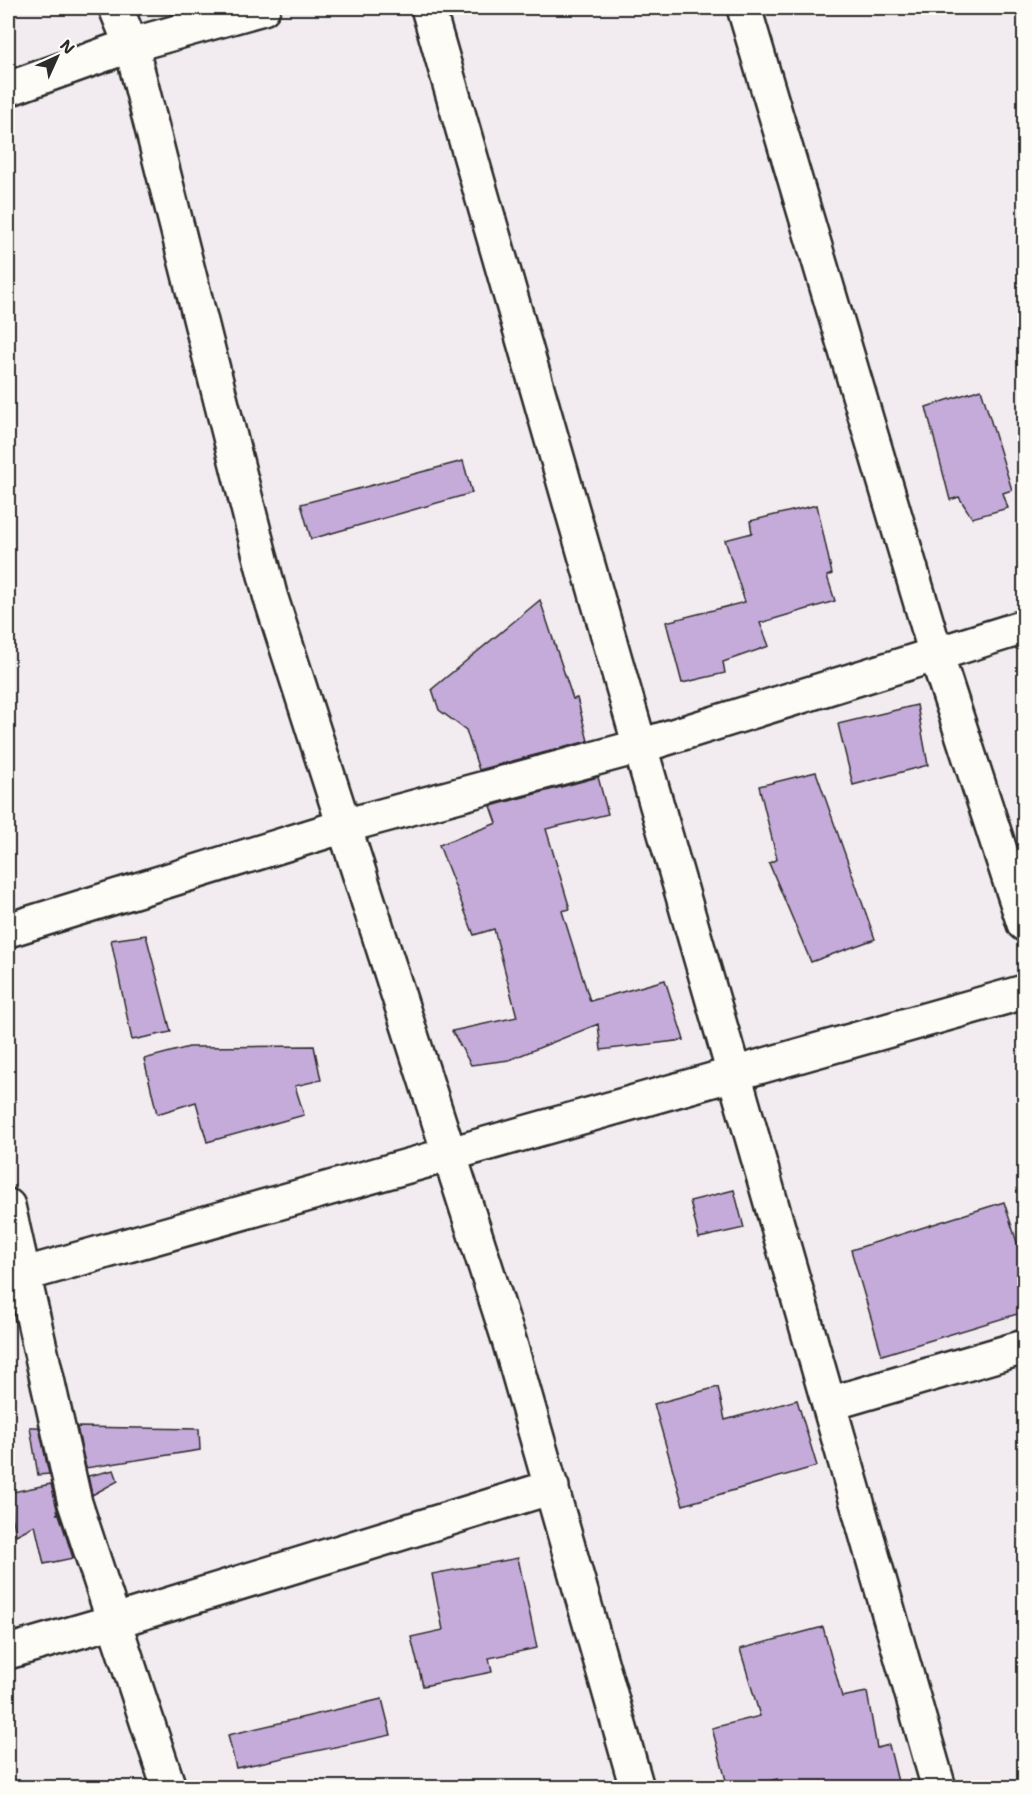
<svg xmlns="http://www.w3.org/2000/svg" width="1032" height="1795" viewBox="0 0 1032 1795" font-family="'Shantell Sans',sans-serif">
  <rect width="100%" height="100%" fill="#f2ecf1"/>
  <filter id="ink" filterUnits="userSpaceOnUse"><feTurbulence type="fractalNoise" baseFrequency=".0167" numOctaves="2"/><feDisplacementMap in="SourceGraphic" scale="12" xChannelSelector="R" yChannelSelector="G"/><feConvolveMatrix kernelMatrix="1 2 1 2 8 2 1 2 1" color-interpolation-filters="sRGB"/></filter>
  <g filter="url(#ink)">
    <!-- building -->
    <path fill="#c5abd9" stroke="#2b2b2b" stroke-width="1.5" d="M 981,389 L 1012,490 L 1003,493 L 1008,508 L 972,518 L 959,497 L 950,500 L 926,407 Z
      M 463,461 L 472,493 L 311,539 L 301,504 Z
      M 817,505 L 832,574 L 827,576 L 835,601 L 760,623 L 769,646 L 723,662 L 725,673 L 682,683 L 666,622 L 745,602 L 725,540 L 752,533 L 750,521 Z
      M 540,600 L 573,699 L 577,698 L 588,741 L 479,770 L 466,730 L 439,710 L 432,689 Z
      M 917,705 L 928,765 L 853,785 L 838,724 Z
      M 816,772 L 875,939 L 811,962 L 769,863 L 777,859 L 759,786 Z
      M 598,777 L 608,814 L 546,829 L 570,909 L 562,911 L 590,1001 L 665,980 L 684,1040 L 601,1050 L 598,1024 L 509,1060 L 471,1065 L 452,1031 L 517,1017 L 494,929 L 474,935 L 439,845 L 497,823 L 491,806 Z
      M 146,935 L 171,1032 L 132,1040 L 111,940 Z
      M 314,1046 L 321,1080 L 295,1086 L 304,1115 L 207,1142 L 196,1102 L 157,1114 L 144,1059 L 189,1047 Z
      M 734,1190 L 744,1228 L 699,1238 L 690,1201 Z
      M 1004,1202 L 1024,1264 L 1024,1312 L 882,1355 L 851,1250 Z
      M 718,1387 L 725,1420 L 797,1400 L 817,1466 L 683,1505 L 654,1404 Z
      M 30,1427 L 39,1427 L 49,1474 L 38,1475 Z
      M 77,1427 L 199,1429 L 200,1450 L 86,1468 Z
      M 114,1470 L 118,1481 L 92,1495 L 88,1476 Z
      M 51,1484 L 58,1513 L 56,1514 L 59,1514 L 73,1558 L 44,1564 L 35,1525 L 16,1535 L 8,1493 Z
      M 518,1558 L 537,1648 L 489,1658 L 492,1672 L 423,1686 L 411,1637 L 443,1630 L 432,1574 Z
      M 823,1627 L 842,1697 L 867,1692 L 877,1748 L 889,1745 L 898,1782 L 884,1785 L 884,1788 L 778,1788 L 777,1779 L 744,1788 L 728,1788 L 712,1728 L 760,1716 L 740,1649 Z
      M 382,1699 L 391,1735 L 236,1768 L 228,1735 Z"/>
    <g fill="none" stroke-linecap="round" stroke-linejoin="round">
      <defs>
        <path id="street" d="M 116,8 L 131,45 L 270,595 L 509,1340 L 637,1788
          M 428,8 L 939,1788
          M 744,8 L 936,654 L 1024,924
          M 8,89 L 131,45 L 263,8
          M 8,930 L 344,826 L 641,746 L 1024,627
          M 8,1206 L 75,1503 L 169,1788
          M 8,1279 L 1024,992
          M 829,1404 L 1024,1347
          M 8,1652 L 115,1621 L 552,1487"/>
      </defs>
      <!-- street casing -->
      <use href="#street" stroke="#2b2b2b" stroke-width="38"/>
      <!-- street -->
      <use href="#street" stroke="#fdfcf7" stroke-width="33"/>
    </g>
  </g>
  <!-- margin -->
  <rect width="1032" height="1795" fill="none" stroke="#fdfcf7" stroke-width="30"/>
  <rect x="15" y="15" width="1002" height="1765" fill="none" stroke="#2b2b2b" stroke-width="2" filter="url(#ink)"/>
  <!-- north arrow -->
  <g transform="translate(57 57) rotate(45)" stroke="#fdfcf7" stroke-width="4.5" paint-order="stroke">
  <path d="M0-4.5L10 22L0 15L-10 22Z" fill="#2b2b2b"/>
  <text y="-9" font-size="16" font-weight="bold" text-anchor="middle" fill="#2b2b2b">N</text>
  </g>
</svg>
